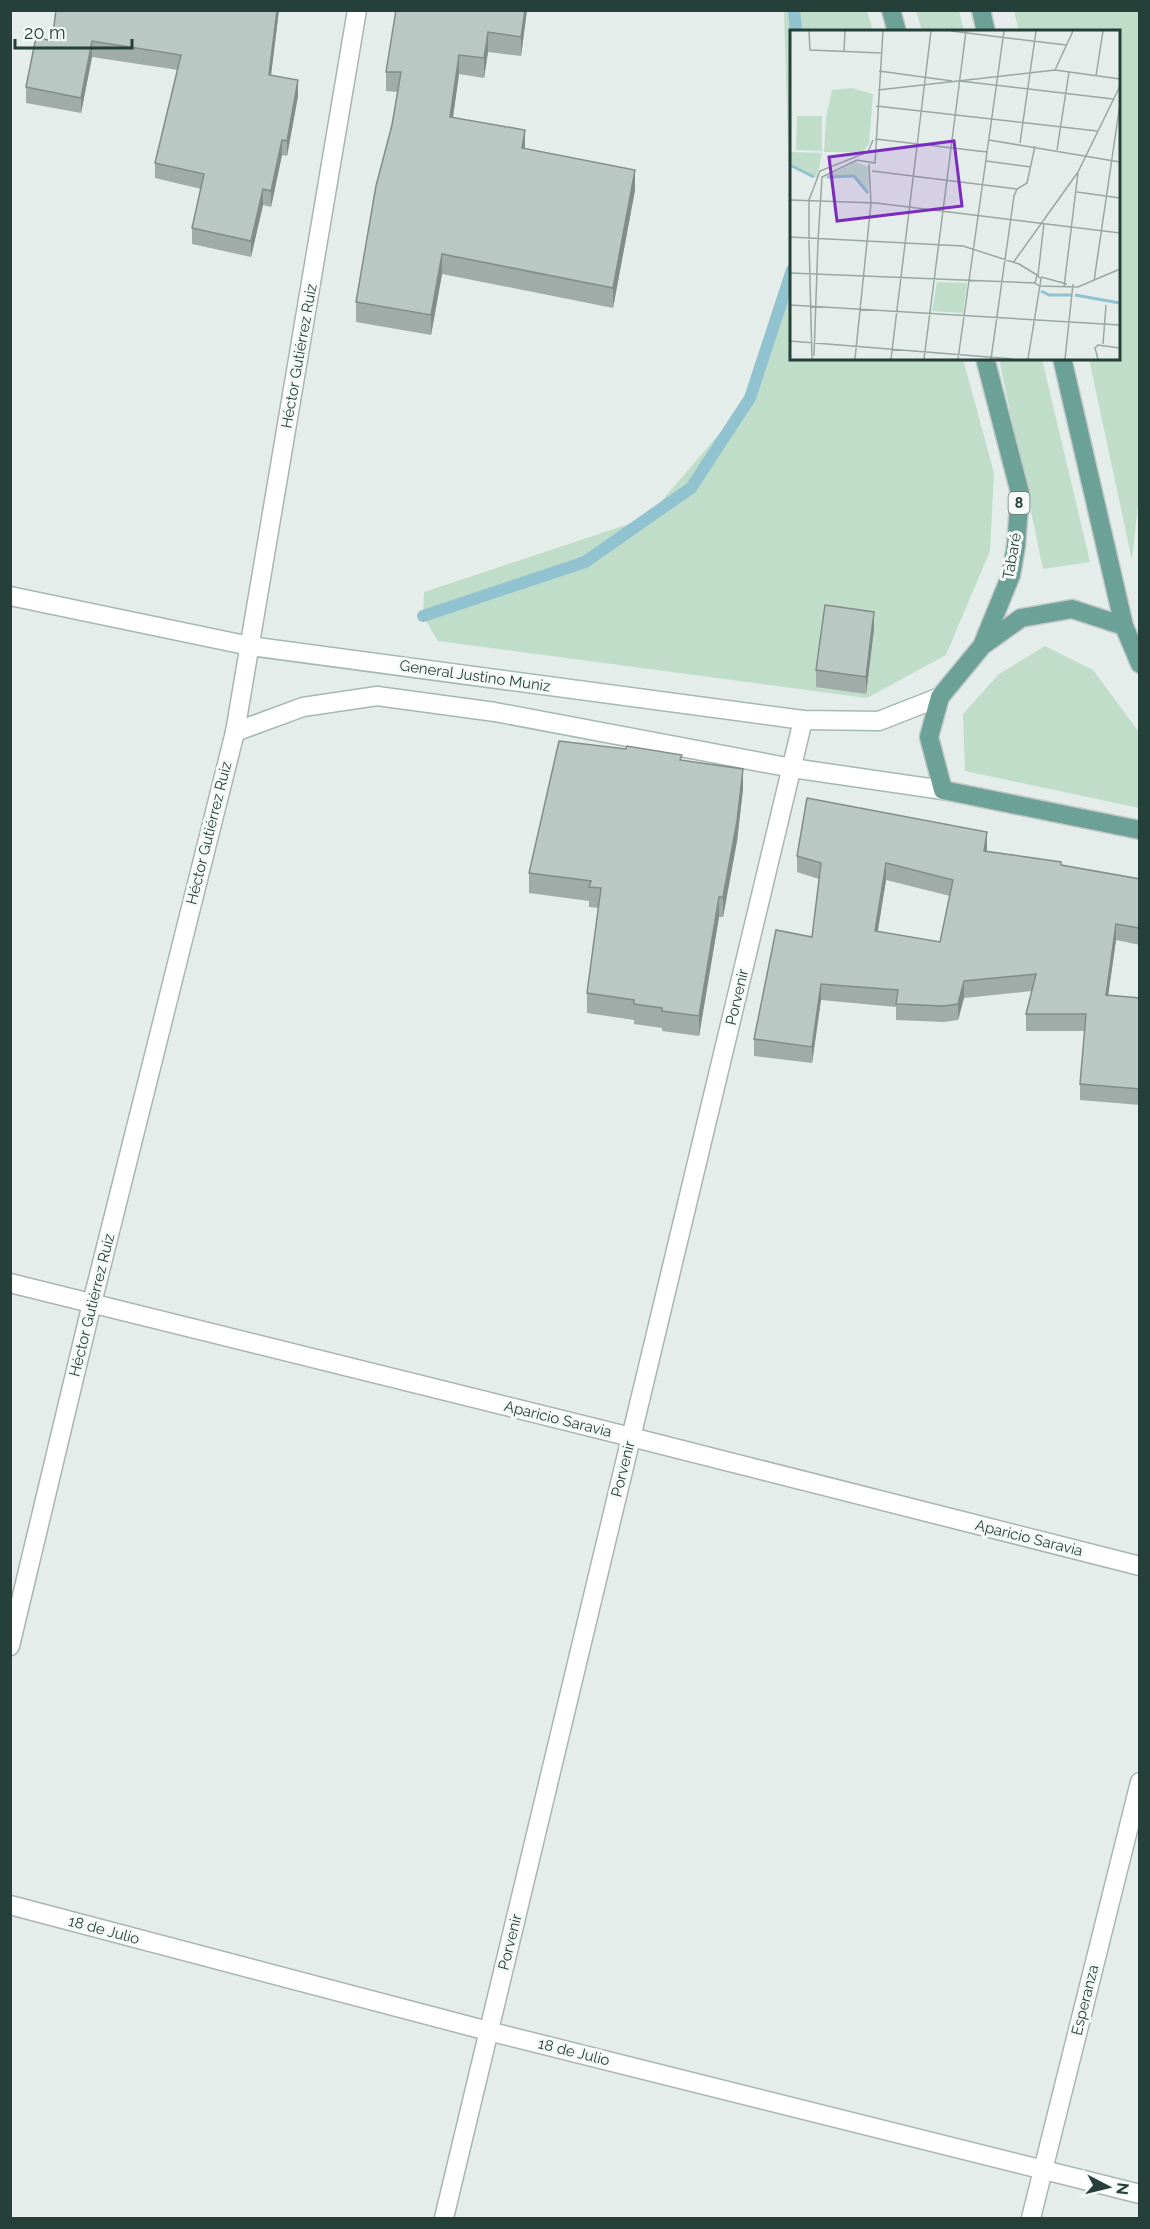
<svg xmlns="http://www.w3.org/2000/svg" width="1150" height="2229" viewBox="0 0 1150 2229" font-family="Raleway,sans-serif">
  <rect width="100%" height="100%" fill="#e5edea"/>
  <!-- green -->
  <path fill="#bfddc9" d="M 784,11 L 867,11 L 873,31 L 792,32 L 791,242 Z
    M 916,11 L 959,11 L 964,31 L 922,31 Z
    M 1014,11 L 1139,11 L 1140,486 L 1132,560 L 1089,359 L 1118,358 L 1118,32 L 1019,31 Z
    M 791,270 L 792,358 L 963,359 L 994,473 L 990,551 L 946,655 L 867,698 L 438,641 L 423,616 L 424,592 L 647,518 L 750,398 Z
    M 999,359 L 1042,359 L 1090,562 L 1043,569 Z
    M 1045,646 L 1093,670 L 1139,732 L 1139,808 L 965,771 L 963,714 L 999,674 Z"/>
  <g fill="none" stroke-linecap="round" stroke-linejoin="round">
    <!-- stream -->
    <path stroke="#90c2cf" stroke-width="12" d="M 794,10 L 796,32
      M 423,616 L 585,562 L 691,488 L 750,398 L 792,270"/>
    <defs>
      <path id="street" d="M 10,1283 L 631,1437 L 1140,1566
        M 10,1646 L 92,1303 L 235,732 L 357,10
        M 10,1905 L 488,2031 L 1140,2194
        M 444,2218 L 803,720
        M 1031,2218 L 1140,1782"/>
      <path id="secondary" d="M 10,596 L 250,646 L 803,720 L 879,721 L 940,697
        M 235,732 L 303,707 L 377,696 L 495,712 L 792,768 L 943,790"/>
      <path id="primary" d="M 891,10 L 897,32
        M 981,10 L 986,32
        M 1062,358 L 1124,626 L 1140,664
        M 1124,626 L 1072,609 L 1021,618 L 982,646 L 940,697 L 929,737 L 943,790 L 1140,830
        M 982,646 L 1011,575 L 1016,546 L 1020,493 L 985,358"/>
    </defs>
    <!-- street casing -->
    <use href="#street" stroke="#a8b5b1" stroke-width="21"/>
    <!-- secondary casing -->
    <use href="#secondary" stroke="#a4b9b2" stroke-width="21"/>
    <!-- primary casing -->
    <use href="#primary" stroke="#c2c9c8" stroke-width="21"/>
    <!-- street -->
    <use href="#street" stroke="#fff" stroke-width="18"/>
    <!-- secondary -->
    <use href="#secondary" stroke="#fff" stroke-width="18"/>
    <!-- primary -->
    <use href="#primary" stroke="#6ba196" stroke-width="18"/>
  </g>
  <!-- wall -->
  <path fill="#a0aca8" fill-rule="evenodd" d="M 279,10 L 271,75 L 298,96 L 287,156 L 282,155 L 271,207 L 263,205 L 251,257 L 192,244 L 192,228 L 201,189 L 155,178 L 155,163 L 178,70 L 92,57 L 81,113 L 26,103 L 26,87 L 52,41 Z
    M 527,10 L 521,56 L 488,52 L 484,78 L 459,74 L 453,118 L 525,149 L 635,190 L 613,308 L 442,274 L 431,335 L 356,322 L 356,302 L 398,92 L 386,91 L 386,72 Z
    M 874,629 L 866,694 L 816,687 L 816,670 Z
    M 682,761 L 743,789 L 737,841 L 723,917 L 719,917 L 699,1036 L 662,1031 L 662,1028 L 634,1024 L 634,1020 L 587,1013 L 587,993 L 599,908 L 589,907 L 589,901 L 529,893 L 529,873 Z
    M 987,849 L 986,852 L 1140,879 L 1140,945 L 1116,940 L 1108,995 L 1140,998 L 1140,1105 L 1080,1100 L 1080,1084 L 1085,1031 L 1026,1031 L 1026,1014 L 1032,991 L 964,998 L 958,1020 L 944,1022 L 896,1020 L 896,1007 L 821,1000 L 812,1063 L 754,1056 L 754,1039 L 812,937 L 819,879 L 797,872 L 797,856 ZM 886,880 L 950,896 L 940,942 L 878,931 Z"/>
  <!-- shaded-wall -->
  <path fill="#828c88" d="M 277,10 L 279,10 L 269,91 L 269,75 Z
    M 525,10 L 527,10 L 521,56 L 521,37 Z
    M 488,32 L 488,52 L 484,78 L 484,58 Z
    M 92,41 L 92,57 L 81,113 L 81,98 Z
    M 459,55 L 459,74 L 450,137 L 450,117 Z
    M 298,80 L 298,96 L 287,156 L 287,141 Z
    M 525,130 L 525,150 L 522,148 Z
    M 282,140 L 282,155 L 271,207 L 271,191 Z
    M 635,170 L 635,190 L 613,308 L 613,288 Z
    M 263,189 L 263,205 L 251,257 L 251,241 Z
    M 442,254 L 442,274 L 431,335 L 431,315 Z
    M 874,612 L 874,629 L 866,694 L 866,677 Z
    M 743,769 L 743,789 L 737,841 L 723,917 L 723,897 Z
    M 987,832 L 987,849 L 984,867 L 984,851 Z
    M 886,863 L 886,880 L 875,947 L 875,931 Z
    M 719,897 L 719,917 L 699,1036 L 699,1016 Z
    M 1116,924 L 1116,940 L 1106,1011 L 1106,995 Z
    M 964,981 L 964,998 L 958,1020 L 958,1004 Z
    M 821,984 L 821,1000 L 812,1063 L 812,1047 Z"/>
  <!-- building -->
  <path fill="#bac8c3" stroke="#828c88" stroke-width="1.5" fill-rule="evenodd" d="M 56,10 L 277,10 L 269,75 L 298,80 L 287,141 L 282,140 L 271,191 L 263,189 L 251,241 L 192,228 L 204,174 L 155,163 L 181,55 L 92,41 L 81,98 L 26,87 L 36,37 L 52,41 Z
    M 396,10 L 525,10 L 521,37 L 488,32 L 484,58 L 459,55 L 450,117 L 525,130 L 522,148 L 635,170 L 613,288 L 442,254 L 431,315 L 356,302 L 376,186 L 392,125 L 401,72 L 386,72 Z
    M 825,605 L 874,612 L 866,677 L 816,670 Z
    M 559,741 L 626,749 L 627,746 L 682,755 L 680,760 L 743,769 L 737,821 L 723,897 L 719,897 L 699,1016 L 662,1011 L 662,1008 L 634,1004 L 634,1000 L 587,993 L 601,888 L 589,887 L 591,881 L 529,873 Z
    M 807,798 L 987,832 L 984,851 L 1061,862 L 1061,865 L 1140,879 L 1140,928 L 1116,924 L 1106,995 L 1140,998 L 1140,1089 L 1080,1084 L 1086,1014 L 1026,1014 L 1036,974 L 964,981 L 958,1004 L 944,1006 L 896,1004 L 898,990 L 821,984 L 812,1047 L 754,1039 L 776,930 L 812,937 L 821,863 L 797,856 ZM 886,863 L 953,880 L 940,942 L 875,931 Z"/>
  <g text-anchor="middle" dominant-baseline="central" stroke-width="6" stroke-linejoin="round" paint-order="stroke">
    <!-- shield labels -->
    <rect fill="#f5faf8" stroke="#637772" stroke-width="1.5" x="1008.5" y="492" width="21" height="22" rx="4.5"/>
    <g font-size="14" font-weight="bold" fill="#253f39">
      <text x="1019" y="503">8</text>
    </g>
    <!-- street labels -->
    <g font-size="15" fill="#253f39" stroke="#f5faf8">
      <text transform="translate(299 356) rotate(-80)">Héctor Gutiérrez Ruiz</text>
      <text transform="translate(1012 556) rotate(-80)">Tabaré</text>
      <text transform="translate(475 676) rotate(8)">General Justino Muniz</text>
      <text transform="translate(209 833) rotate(-76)">Héctor Gutiérrez Ruiz</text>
      <text transform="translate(737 997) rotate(-77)">Porvenir</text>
      <text transform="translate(92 1305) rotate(-76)">Héctor Gutiérrez Ruiz</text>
      <text transform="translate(558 1419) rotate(14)">Aparicio Saravia</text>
      <text transform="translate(623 1469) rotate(-76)">Porvenir</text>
      <text transform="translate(1029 1538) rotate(14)">Aparicio Saravia</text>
      <text transform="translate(104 1930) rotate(15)">18 de Julio</text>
      <text transform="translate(510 1942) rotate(-76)">Porvenir</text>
      <text transform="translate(1085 2000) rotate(-76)">Esperanza</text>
      <text transform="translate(574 2052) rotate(14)">18 de Julio</text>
    </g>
  </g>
  <!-- overview -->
  <g transform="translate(790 30)">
    <rect width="330" height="330" fill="#e5edea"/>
    <path d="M 62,58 L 83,64 L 79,114 L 73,122 L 34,122 L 36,88 L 42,60 ZM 7,86 L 32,86 L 32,121 L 6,120 ZM 1,122 L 32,123 L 27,148 L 1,134 ZM 66,132 L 80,138 L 78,163 L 64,146 L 34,148 ZM 147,252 L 177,253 L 173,283 L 142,281 Z" fill="#bfddc9"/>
    <path fill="none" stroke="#90c2cf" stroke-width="3" d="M 0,135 L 24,147M 37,147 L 64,146 L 78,163M 251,261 L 259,265 L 281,265M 285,265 L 330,273"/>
    <path fill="none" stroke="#98a7a3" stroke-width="1.5" d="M 19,1 L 20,20 L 92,23M 161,1 L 276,15M 54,21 L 55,1M 265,40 L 283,1M 89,41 L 162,51M 306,46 L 313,1M 170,51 L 323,69M 88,60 L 265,40 L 330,49M 86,76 L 307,101M 85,109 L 197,122M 199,110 L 330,132M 230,113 L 246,1M 267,120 L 279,42M 196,131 L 241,137M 82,141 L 227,159M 287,162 L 330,168M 0,170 L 86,173 L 330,203M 0,207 L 173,216 L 229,234 L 247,245M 19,209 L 19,170 L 30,141 L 78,122 L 83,110M 19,210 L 22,329M 28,211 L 32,147 L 67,130 L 85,133 L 93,1M 223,233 L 288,142 L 330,56M 0,243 L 245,253M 248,245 L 254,193M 251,247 L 277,254M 304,251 L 330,74M 249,256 L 288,257 L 330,239M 274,257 L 288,143M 0,275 L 330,295M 0,311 L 223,329M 313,314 L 316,275M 24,326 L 28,211M 65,329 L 81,173 L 79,134M 101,329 L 141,1M 134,329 L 176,1M 168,329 L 214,1M 201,329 L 224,166 L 227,159 L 237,153 L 245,116M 238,329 L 251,249 L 247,245 L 245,253 L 249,256M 275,329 L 283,254M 308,329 L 305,318 L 308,315 L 330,318"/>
    <path fill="#7b2cbf" fill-opacity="0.15" stroke="#7b2cbf" stroke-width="3" d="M 164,111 L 172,176 L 47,191 L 39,127 Z"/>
    <rect width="330" height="330" fill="none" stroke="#253f39" stroke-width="3"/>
  </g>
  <!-- border -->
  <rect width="1150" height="2229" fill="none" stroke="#253f39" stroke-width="24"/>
  <!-- north arrow -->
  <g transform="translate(1108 2187) rotate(97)" stroke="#f5faf8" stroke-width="4.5" paint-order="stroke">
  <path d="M0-4.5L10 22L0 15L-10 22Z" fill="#253f39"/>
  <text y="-9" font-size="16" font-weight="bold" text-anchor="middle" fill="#253f39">N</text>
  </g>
  <!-- scale -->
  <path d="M15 39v9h117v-9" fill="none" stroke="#253f39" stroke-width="3"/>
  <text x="24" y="39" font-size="18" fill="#253f39" stroke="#f5faf8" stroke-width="4.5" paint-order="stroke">20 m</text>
</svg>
